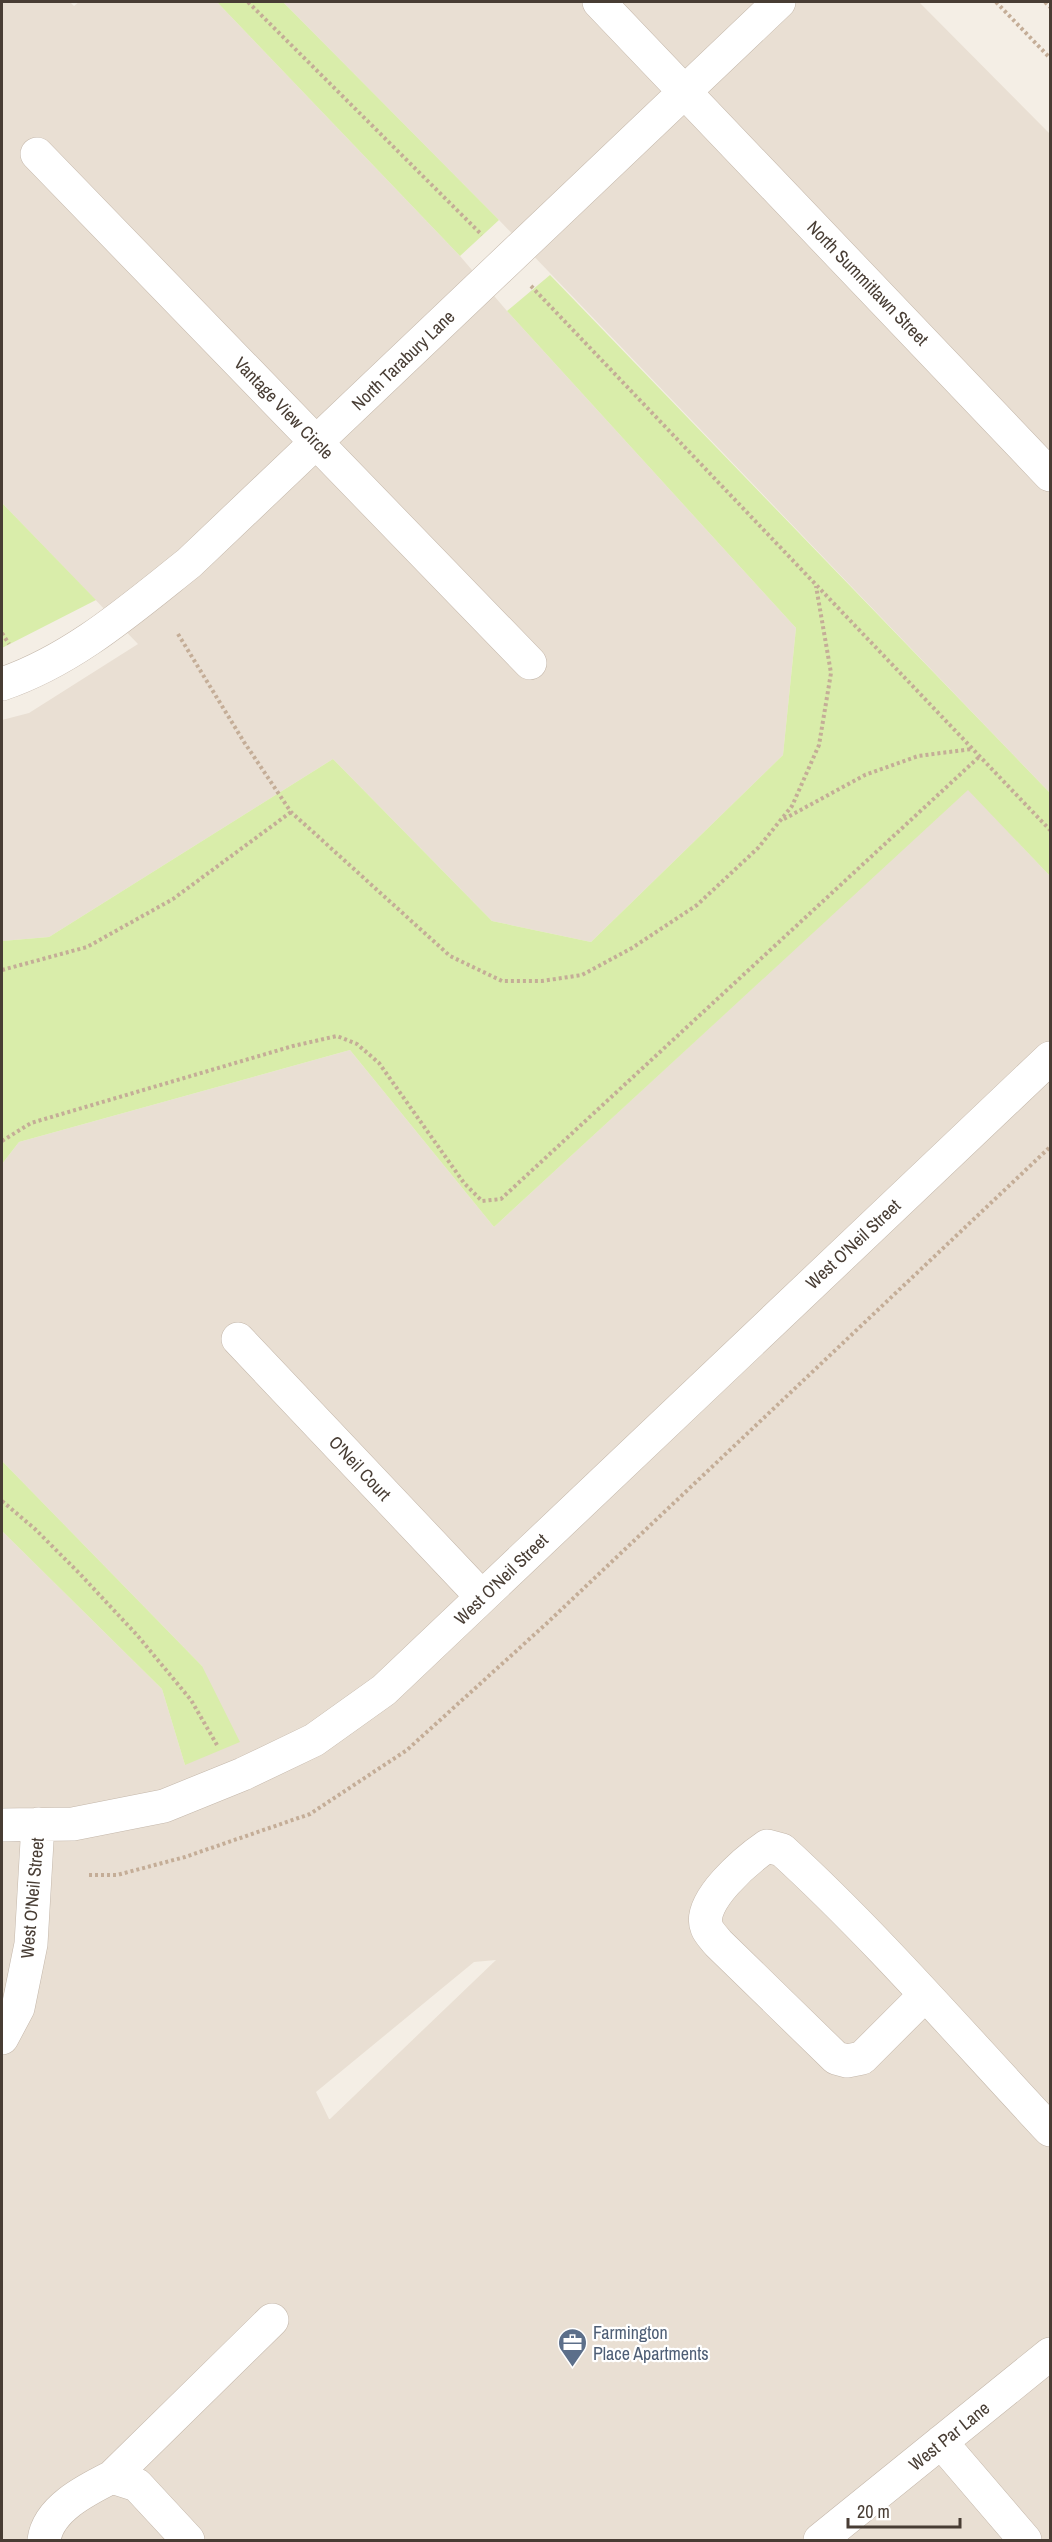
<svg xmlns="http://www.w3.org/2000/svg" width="1052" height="2542" viewBox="0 0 1052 2542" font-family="'Archivo Narrow',sans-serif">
  <rect width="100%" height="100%" fill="#f4eee5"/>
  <!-- residential -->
  <path fill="#e9dfd3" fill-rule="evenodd" d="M 2,2 L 70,2 L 74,6 L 79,2 L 217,2 L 460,256 L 507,311 L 796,628 L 783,755 L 591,942 L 492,921 L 333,759 L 49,937 L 2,941 L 2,720 L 29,713 L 138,644 L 2,503 Z
    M 283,2 L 919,2 L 1050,134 L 1050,793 L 499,220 Z
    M 968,789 L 1050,876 L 1050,2540 L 2,2540 L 2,1531 L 162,1689 L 185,1765 L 202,1666 L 2,1461 L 2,1164 L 19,1142 L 350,1050 L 494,1227 ZM 496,1960 L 330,2119 L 329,2119 L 316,2092 L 474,1962 Z"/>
  <!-- green -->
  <path fill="#d9edaa" d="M 217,2 L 283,2 L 499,220 L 460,256 Z
    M 550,275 L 1050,793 L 1050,876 L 968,790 L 494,1227 L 350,1050 L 19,1142 L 2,1164 L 2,941 L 49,937 L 333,759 L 492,921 L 591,942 L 783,755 L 796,628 L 507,311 Z
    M 2,503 L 96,600 L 2,648 Z
    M 2,1461 L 202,1666 L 240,1742 L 185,1765 L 162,1689 L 2,1531 Z"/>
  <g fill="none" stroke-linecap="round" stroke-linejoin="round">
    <defs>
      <path id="minor" d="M 599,2 L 1050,475
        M 37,154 L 530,663
        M 2,684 C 73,660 131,609 189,563 L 779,2
        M 238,1339 L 482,1597
        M 2,1825 L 73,1824 L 164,1806 L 243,1774 L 314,1740 L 384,1690 L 1050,1058
        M 925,1995 L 862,2058 L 847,2061 L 836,2058 L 718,1943 C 714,1938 709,1933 707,1928 C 696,1902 748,1859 767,1846 L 782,1850 C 877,1937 962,2036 1050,2130
        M 2,2038 L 18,2008 L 31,1944 L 38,1824
        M 941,2442 L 1025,2540
        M 112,2477 L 272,2320
        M 44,2540 C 48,2509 86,2490 112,2477 L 137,2485 L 188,2540
        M 820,2540 L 1050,2354"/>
    </defs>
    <!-- minor casing -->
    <use href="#minor" stroke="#c4b7aa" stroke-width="34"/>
    <!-- path -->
    <path stroke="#c4ad97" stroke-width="4" stroke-dasharray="3 3" stroke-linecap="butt" d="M 248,2 L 482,235
      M 996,2 L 1050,58
      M 1045,2 L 1050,7
      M 531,286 L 1050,830
      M 2,633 L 9,644
      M 178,634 L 244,742 L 291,812 L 450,956 L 502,981 L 542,981 L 582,975 L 632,948 L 697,905 L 758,848 L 792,806 L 819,745 L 831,673 L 816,586
      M 784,819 L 865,775 L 918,756 L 972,749
      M 2,970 L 87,947 L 173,899 L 291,812
      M 2,1141 L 31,1123 L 293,1046 L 337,1036 L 357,1044 L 379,1063 L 464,1183 L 482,1201 L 501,1199 L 980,756
      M 2,1501 L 35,1529 L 80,1574 L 137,1635 L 191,1700 L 217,1745
      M 89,1875 L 117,1875 L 185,1857 L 310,1814 L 407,1750 L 546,1624 L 1050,1147"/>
    <!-- minor -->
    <use href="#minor" stroke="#fff" stroke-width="33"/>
  </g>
  <!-- icons -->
  <defs>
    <symbol id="office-pin" viewBox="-11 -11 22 30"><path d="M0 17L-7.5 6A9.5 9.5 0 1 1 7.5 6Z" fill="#5c6f8a" stroke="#fff"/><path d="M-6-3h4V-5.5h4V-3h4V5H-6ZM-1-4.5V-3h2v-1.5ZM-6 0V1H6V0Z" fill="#fff"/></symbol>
  </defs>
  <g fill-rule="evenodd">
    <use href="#office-pin" x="556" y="2326" width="33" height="45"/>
  </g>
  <g text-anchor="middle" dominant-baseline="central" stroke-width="4.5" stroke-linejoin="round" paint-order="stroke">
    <!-- street labels -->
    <g font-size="18" fill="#483d34" stroke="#fff">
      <text transform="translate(868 283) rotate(46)">North Summitlawn Street</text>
      <text transform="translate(403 360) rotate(-44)">North Tarabury Lane</text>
      <text transform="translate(284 408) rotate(46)">Vantage View Circle</text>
      <text transform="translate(853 1244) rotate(-43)">West O'Neil Street</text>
      <text transform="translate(360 1468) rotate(47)">O'Neil Court</text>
      <text transform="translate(501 1579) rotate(-44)">West O'Neil Street</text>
      <text transform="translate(32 1898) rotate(-85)">West O'Neil Street</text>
      <text transform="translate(949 2436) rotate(-39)">West Par Lane</text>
    </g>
    <!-- service labels -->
    <g font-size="18" fill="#4e5e75" stroke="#fff" text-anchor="start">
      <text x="593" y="2332">Farmington<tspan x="593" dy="21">Place Apartments</tspan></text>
    </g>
  </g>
  <!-- border -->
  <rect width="1052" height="2542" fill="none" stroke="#483d34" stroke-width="6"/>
  <!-- scale -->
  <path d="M848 2518v9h112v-9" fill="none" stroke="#483d34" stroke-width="3"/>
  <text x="857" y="2518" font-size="18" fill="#483d34" stroke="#ffffff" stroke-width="4.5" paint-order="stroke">20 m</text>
</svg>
